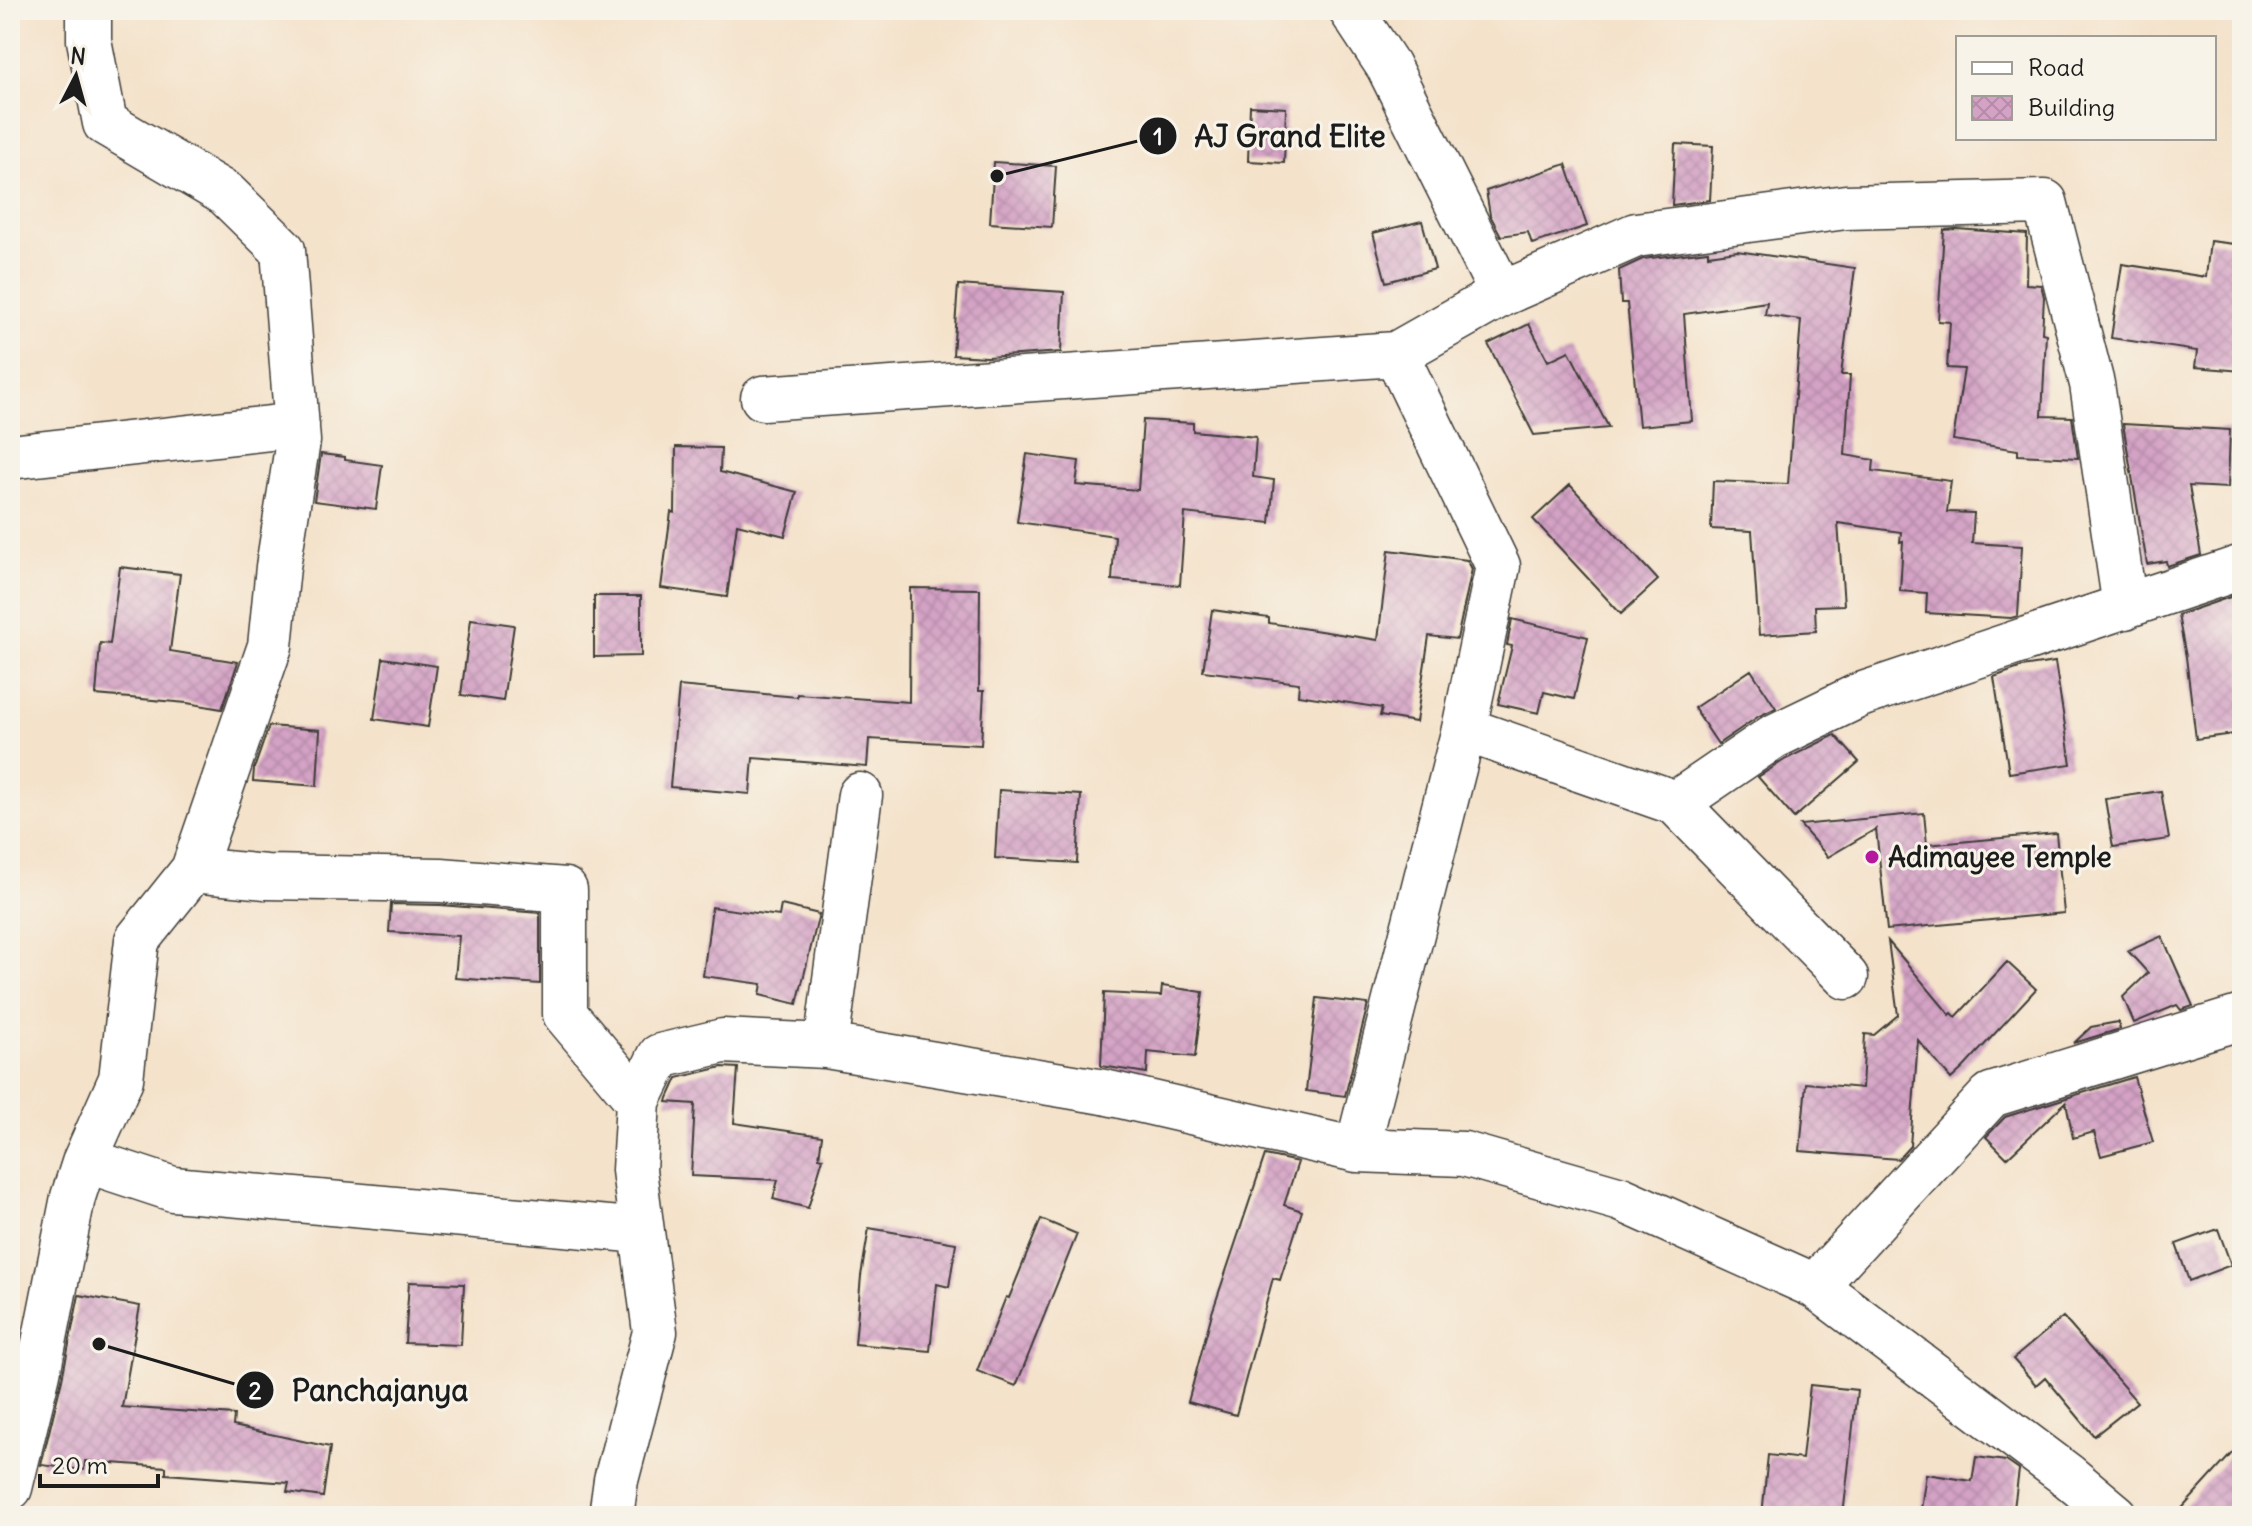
<svg xmlns="http://www.w3.org/2000/svg" width="2252" height="1526" viewBox="0 0 2252 1526" font-family="Delius,sans-serif">
  <defs>
    <pattern id="building-cross-hatch" width="8" height="8" patternUnits="userSpaceOnUse" patternTransform="scale(2)"><rect width="8" height="8" fill="#d4a2c5"/><path d="M0 0l8 8M0 8l8-8" fill="none" stroke="#b58ba9"/></pattern>
  </defs>
  <rect width="100%" height="100%" fill="#f7f3e8"/>
  <filter id="ink" filterUnits="userSpaceOnUse"><feTurbulence type="fractalNoise" baseFrequency=".0125" numOctaves="2"/><feDisplacementMap in="SourceGraphic" scale="16" xChannelSelector="R" yChannelSelector="G"/><feConvolveMatrix kernelMatrix="1 2 1 2 8 2 1 2 1" color-interpolation-filters="sRGB"/></filter>
  <filter id="wash" filterUnits="userSpaceOnUse"><feTurbulence type="fractalNoise" baseFrequency=".006" numOctaves="4" result="noise"/><feDisplacementMap in="SourceGraphic" scale="32" xChannelSelector="R" yChannelSelector="G"/><feGaussianBlur stdDeviation="1.8" result="paint"/><feColorMatrix in="noise" values="0 0 0 0 0 0 0 0 0 0 0 0 0 0 0 0 0 1.4 0 .05"/><feComposite in="paint" operator="in"/></filter>
  <g filter="url(#wash)">
    <rect width="100%" height="100%" fill="#f4e2ca"/>
    <g id="blocks">
      <!-- building -->
      <path fill="url(#building-cross-hatch)" d="M 1250,106 L 1286,108 L 1284,163 L 1248,161 Z
        M 1675,144 L 1713,146 L 1710,200 L 1672,205 Z
        M 994,162 L 1056,166 L 1052,227 L 990,223 Z
        M 1566,164 L 1587,226 L 1532,244 L 1528,232 L 1501,236 L 1490,215 L 1486,191 Z
        M 1422,221 L 1435,269 L 1386,282 L 1373,233 Z
        M 1956,229 L 2027,234 L 2026,284 L 2041,285 L 2044,297 L 2042,333 L 2046,334 L 2042,416 L 2072,417 L 2078,458 L 2018,455 L 2018,450 L 1953,440 L 1964,369 L 1947,368 L 1950,322 L 1938,321 L 1944,230 Z
        M 2210,241 L 2242,245 L 2242,371 L 2195,367 L 2197,351 L 2111,338 L 2122,264 L 2206,277 Z
        M 1708,251 L 1708,255 L 1737,251 L 1855,268 L 1841,375 L 1850,375 L 1845,455 L 1874,460 L 1873,471 L 1951,481 L 1947,512 L 1974,513 L 1972,543 L 2022,546 L 2018,616 L 2011,618 L 1926,613 L 1927,593 L 1900,591 L 1903,541 L 1900,542 L 1901,532 L 1838,523 L 1844,605 L 1815,606 L 1816,631 L 1759,635 L 1752,531 L 1711,529 L 1713,481 L 1788,484 L 1801,320 L 1765,315 L 1767,302 L 1684,314 L 1692,421 L 1639,426 L 1627,303 L 1621,303 L 1619,270 L 1643,259 Z
        M 958,285 L 1064,292 L 1061,352 L 987,357 L 953,355 Z
        M 1529,324 L 1548,361 L 1569,351 L 1609,428 L 1534,435 L 1488,344 Z
        M 1143,420 L 1193,423 L 1193,431 L 1256,437 L 1253,477 L 1274,480 L 1270,523 L 1185,513 L 1180,585 L 1112,580 L 1115,536 L 1017,522 L 1027,454 L 1079,461 L 1076,485 L 1138,490 Z
        M 2123,424 L 2230,430 L 2228,488 L 2189,486 L 2201,555 L 2167,566 L 2166,561 L 2147,564 Z
        M 676,447 L 721,448 L 720,472 L 797,492 L 785,536 L 737,524 L 727,597 L 661,588 L 671,512 L 675,513 Z
        M 321,454 L 345,457 L 345,460 L 382,465 L 376,509 L 314,501 Z
        M 1570,485 L 1658,580 L 1621,614 L 1533,519 Z
        M 1389,550 L 1467,560 L 1472,569 L 1457,639 L 1429,636 L 1416,722 L 1380,716 L 1382,708 L 1298,695 L 1299,683 L 1203,671 L 1212,610 L 1269,618 L 1269,623 L 1378,640 Z
        M 120,567 L 180,574 L 170,651 L 238,662 L 222,709 L 187,703 L 96,695 L 100,643 L 110,644 Z
        M 910,588 L 980,589 L 979,691 L 984,691 L 981,745 L 869,739 L 867,767 L 753,758 L 750,794 L 670,787 L 679,686 L 797,697 L 797,694 L 909,702 Z
        M 2242,593 L 2242,733 L 2196,739 L 2186,657 L 2178,615 Z
        M 594,596 L 641,596 L 641,656 L 594,657 Z
        M 471,619 L 514,625 L 503,701 L 461,695 Z
        M 1512,619 L 1588,637 L 1574,699 L 1544,692 L 1539,713 L 1498,704 L 1512,646 L 1507,645 Z
        M 383,658 L 437,666 L 428,727 L 374,719 Z
        M 2055,662 L 2071,764 L 2009,773 L 1994,677 L 2022,667 Z
        M 1751,670 L 1776,708 L 1759,716 L 1718,744 L 1694,708 Z
        M 269,726 L 320,730 L 317,786 L 253,781 L 254,769 Z
        M 1835,735 L 1859,762 L 1794,818 L 1758,777 L 1786,759 Z
        M 999,790 L 1081,795 L 1077,863 L 995,858 Z
        M 2161,791 L 2169,839 L 2113,847 L 2105,799 Z
        M 1924,813 L 1927,845 L 2056,833 L 2064,913 L 1887,930 L 1876,829 L 1828,857 L 1800,825 Z
        M 391,904 L 440,905 L 540,913 L 540,984 L 455,978 L 459,936 L 389,932 Z
        M 781,905 L 819,914 L 797,1004 L 760,995 L 762,984 L 703,976 L 712,907 L 779,916 Z
        M 2162,936 L 2193,1006 L 2181,1010 L 2177,1005 L 2134,1023 L 2123,997 L 2148,973 L 2128,951 Z
        M 1888,941 L 1950,1015 L 1952,1013 L 1956,1017 L 2007,962 L 2036,989 L 1963,1068 L 1951,1079 L 1918,1040 L 1910,1146 L 1898,1159 L 1800,1151 L 1806,1083 L 1862,1088 L 1865,1034 L 1874,1035 L 1898,1015 Z
        M 1162,986 L 1203,992 L 1195,1057 L 1148,1052 L 1147,1073 L 1101,1066 L 1104,993 L 1161,996 Z
        M 1317,998 L 1368,1004 L 1345,1096 L 1306,1091 Z
        M 2118,1022 L 2120,1029 L 2074,1043 L 2091,1027 Z
        M 722,1067 L 738,1068 L 734,1123 L 822,1136 L 819,1157 L 823,1158 L 808,1208 L 773,1199 L 778,1180 L 691,1176 L 695,1104 L 667,1102 L 668,1098 L 677,1078 Z
        M 2134,1077 L 2153,1142 L 2101,1156 L 2094,1132 L 2073,1138 L 2066,1102 L 2007,1158 L 1986,1137 L 2005,1117 Z
        M 1265,1155 L 1298,1162 L 1284,1205 L 1302,1211 L 1280,1280 L 1273,1278 L 1236,1415 L 1188,1402 L 1212,1313 Z
        M 1041,1219 L 1077,1234 L 1016,1386 L 977,1371 L 1006,1297 L 1009,1298 Z
        M 869,1228 L 956,1243 L 949,1287 L 937,1284 L 930,1351 L 855,1344 L 861,1276 Z
        M 2218,1229 L 2231,1265 L 2189,1281 L 2176,1244 Z
        M 409,1282 L 464,1284 L 461,1345 L 405,1343 Z
        M 79,1295 L 140,1306 L 122,1407 L 234,1415 L 233,1426 L 330,1447 L 323,1497 L 287,1492 L 289,1483 L 166,1474 L 166,1467 L 85,1461 L 84,1470 L 41,1465 L 62,1379 Z
        M 2063,1317 L 2137,1402 L 2094,1436 L 2045,1377 L 2036,1385 L 2013,1359 Z
        M 1810,1385 L 1857,1390 L 1843,1516 L 1762,1516 L 1768,1455 L 1802,1459 Z
        M 2242,1442 L 2242,1516 L 2175,1516 Z
        M 1976,1457 L 2006,1461 L 2019,1470 L 2013,1516 L 1920,1516 L 1926,1474 L 1972,1481 Z"/>
    </g>
  </g>
  <g filter="url(#ink)">
    <use href="#blocks" fill-opacity="0" stroke="#3c3a36" stroke-width="2"/>
    <g fill="none" stroke-linecap="round" stroke-linejoin="round">
      <defs>
        <path id="street" d="M 1351,10 L 1388,66 L 1502,294
          M 763,398 L 1396,354 L 1502,294 L 1636,235 L 1846,207 L 2045,202 L 2092,384 L 2125,607
          M 10,457 L 297,425
          M 1464,729 L 1676,803 L 1846,977
          M 1676,803 L 1773,737 L 1860,695 L 2242,567
          M 193,870 L 266,877 L 441,880 L 565,890 L 565,1014 L 638,1101
          M 826,1046 L 860,795
          M 1357,1150 L 1464,729 L 1498,566 L 1396,354
          M 85,1160 L 173,1189 L 642,1231
          M 1815,1286 L 1991,1095 L 2242,1017
          M 10,1488 L 38,1373 L 73,1197 L 85,1160 L 121,1079 L 137,940 L 193,870 L 270,646 L 278,567 L 298,441 L 283,250 L 226,194 L 105,123 L 89,40 L 89,10
          M 611,1516 L 616,1480 L 655,1332 L 634,1170 L 638,1101 L 660,1056 L 723,1041 L 826,1046 L 1104,1092 L 1357,1150 L 1464,1154 L 1621,1199 L 1815,1286 L 2067,1475 L 2116,1516"/>
      </defs>
      <!-- street casing -->
      <use href="#street" stroke="#3c3a36" stroke-width="47"/>
      <!-- street -->
      <use href="#street" stroke="#fff" stroke-width="44"/>
    </g>
  </g>
  <!-- markers -->
  <circle fill="#b5179e" stroke="#f7f3e8" stroke-width="3" cx="1872" cy="857" r="8"/>
  <g text-anchor="middle" dominant-baseline="central" stroke-width="6" stroke-linejoin="round" paint-order="stroke">
    <!-- poi labels -->
    <g font-size="28" font-weight="bold" fill="#1c1c1c" stroke="#f7f3e8" text-anchor="start">
      <text x="1888" y="857">Adimayee Temple</text>
    </g>
  </g>
  <!-- callouts -->
  <path fill="none" stroke="#1c1c1c" stroke-width="3" d="M997 176L1158 136M99 1344L255 1390"/>
  <g fill="#1c1c1c" stroke="#f7f3e8" stroke-width="3">
    <circle cx="997" cy="176" r="8"/>
    <circle cx="99" cy="1344" r="8"/>
    <circle cx="1158" cy="136" r="20"/>
    <circle cx="255" cy="1390" r="20"/>
  </g>
  <g font-size="24" text-anchor="middle" font-weight="bold" fill="#fff">
    <text x="1158" y="145">1</text>
    <text x="255" y="1399">2</text>
  </g>
  <g font-size="30" text-anchor="middle" font-weight="bold" fill="#1c1c1c" stroke="#f7f3e8" stroke-width="6" stroke-linejoin="round" paint-order="stroke">
    <text x="1290" y="147">AJ Grand Elite</text>
    <text x="380" y="1401">Panchajanya</text>
  </g>
  <!-- margin -->
  <rect width="2252" height="1526" fill="none" stroke="#f7f3e8" stroke-width="40"/>
  <!-- legend -->
  <rect x="1956" y="36" width="260" height="104" fill="#f7f3e8" stroke="#9f9d96" stroke-width="2"/>
  <rect x="1972" y="62" width="40" height="12" fill="#ffffff" stroke="#9f9d96" stroke-width="2"/>
  <text x="2028" y="76" font-size="24" fill="#1c1c1c">Road</text>
  <rect x="1972" y="96" width="40" height="24" fill="url(#building-cross-hatch)" stroke="#9f9d96" stroke-width="2"/>
  <text x="2028" y="116" font-size="24" fill="#1c1c1c">Building</text>
  <!-- north arrow -->
  <g transform="translate(76 76) rotate(6)" stroke="#f7f3e8" stroke-width="6" paint-order="stroke">
  <path d="M0-6L14 30L0 20L-14 30Z" fill="#1c1c1c"/>
  <text y="-12" font-size="22" font-weight="bold" text-anchor="middle" fill="#1c1c1c">N</text>
  </g>
  <!-- scale -->
  <path d="M40 1474v12h118v-12" fill="none" stroke="#1c1c1c" stroke-width="4"/>
  <text x="52" y="1474" font-size="24" fill="#1c1c1c" stroke="#f7f3e8" stroke-width="6" paint-order="stroke">20 m</text>
</svg>
